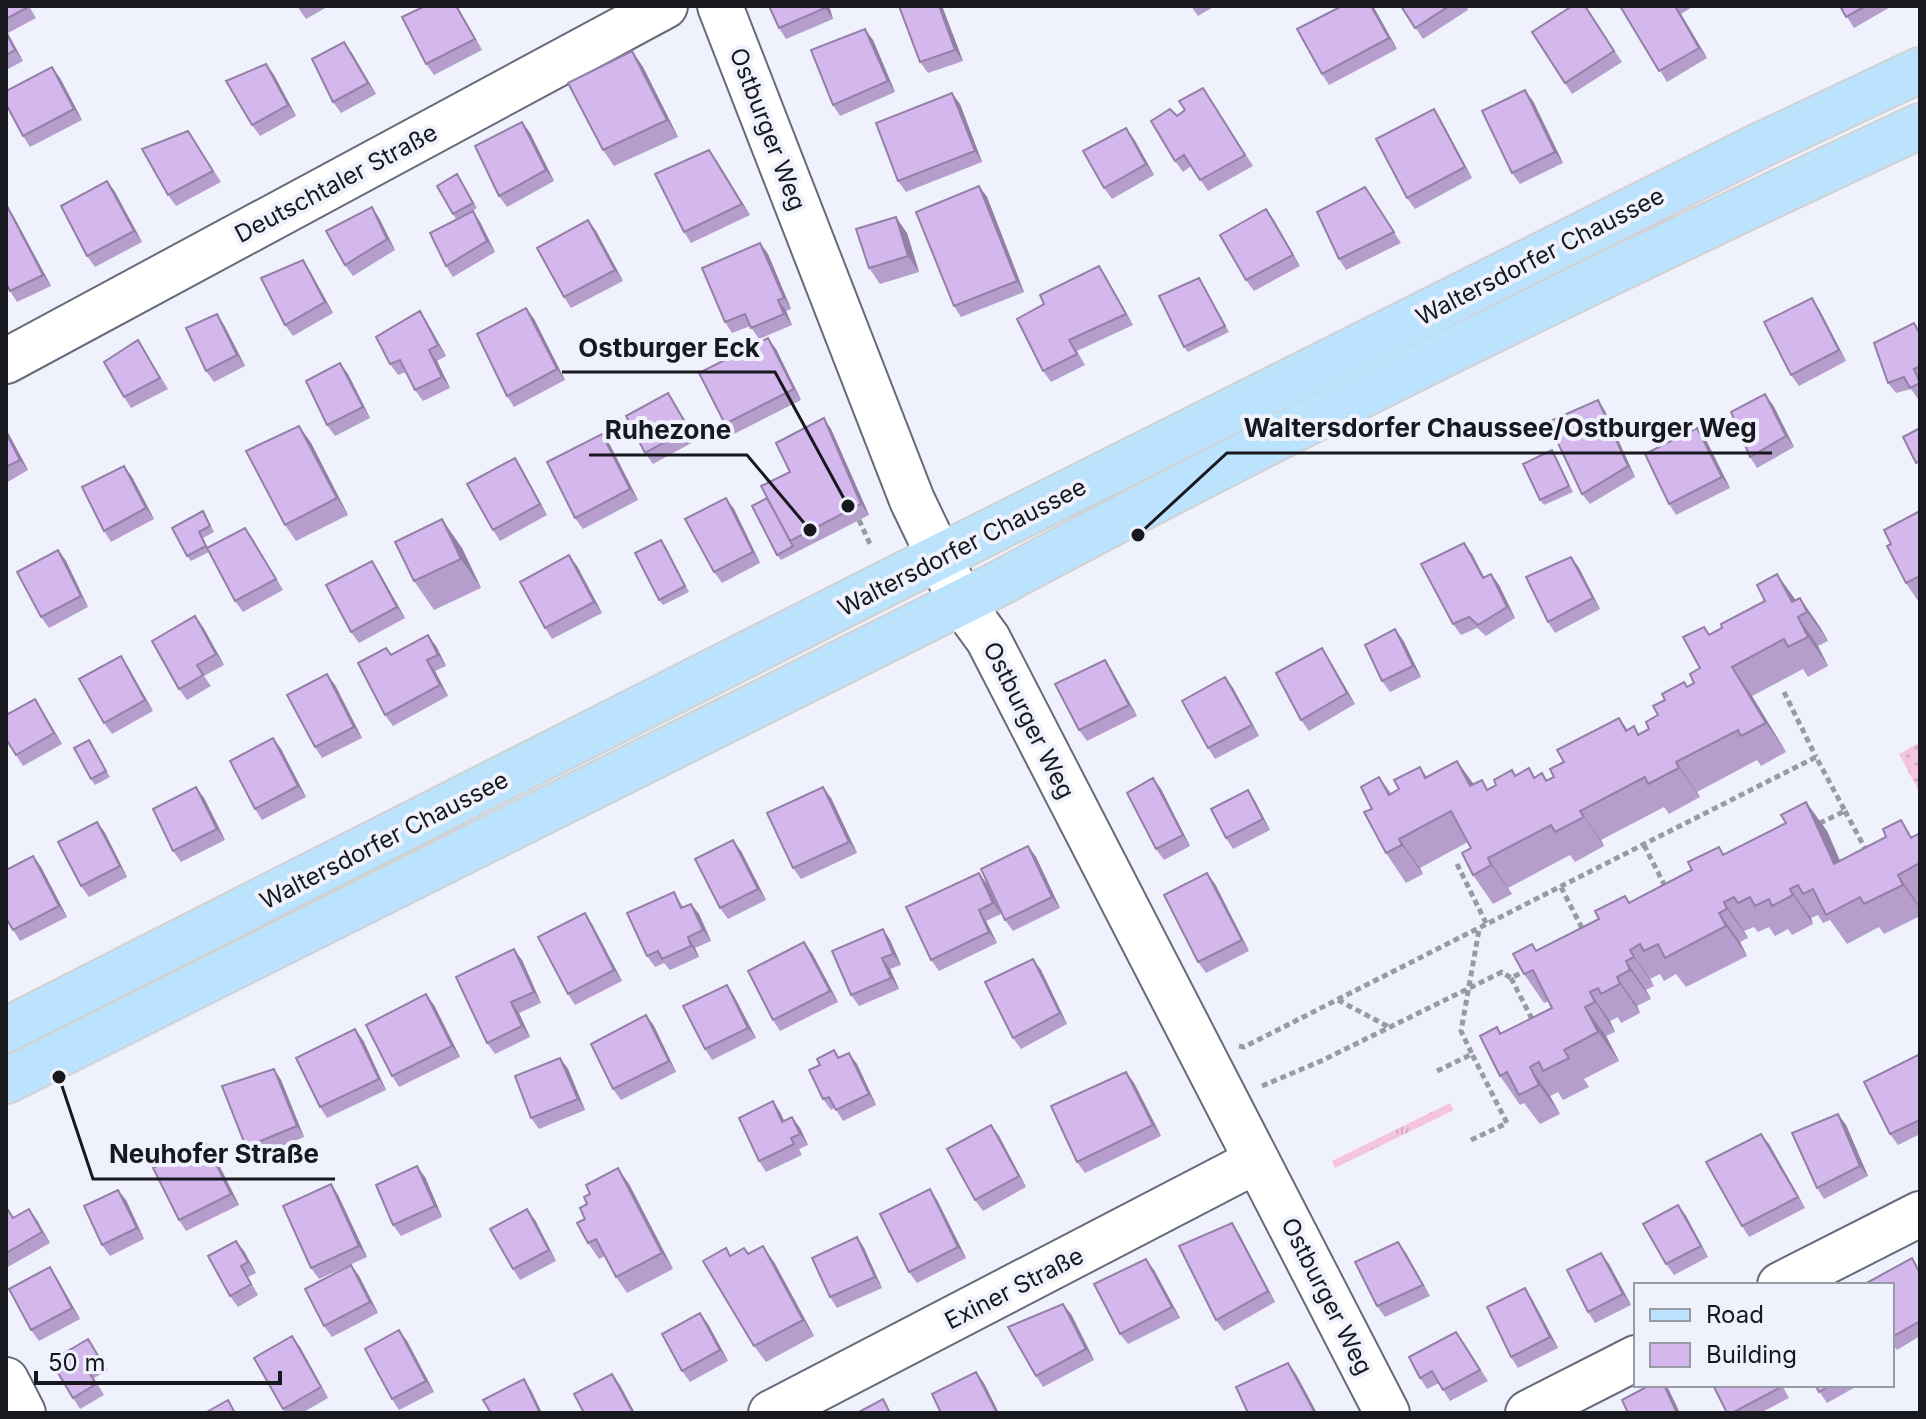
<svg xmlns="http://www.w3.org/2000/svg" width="1926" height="1419" viewBox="0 0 1926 1419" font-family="Inter,sans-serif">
  <defs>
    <pattern id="grass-tufts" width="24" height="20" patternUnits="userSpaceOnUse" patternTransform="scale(2)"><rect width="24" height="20" fill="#f5c4e1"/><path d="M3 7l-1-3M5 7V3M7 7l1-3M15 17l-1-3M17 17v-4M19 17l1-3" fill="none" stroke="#d1a8c1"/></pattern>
    <pattern id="park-dots" width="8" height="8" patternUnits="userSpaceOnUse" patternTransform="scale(2)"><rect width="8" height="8" fill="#f5c4e1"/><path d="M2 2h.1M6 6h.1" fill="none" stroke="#d1a8c1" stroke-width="1.8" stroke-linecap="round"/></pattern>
  </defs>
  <rect width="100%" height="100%" fill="#eff2fc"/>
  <!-- grass -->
  <path fill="url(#grass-tufts)" d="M 1450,1103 L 1454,1110 L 1335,1168 L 1332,1161 Z"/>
  <!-- park -->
  <path fill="url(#park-dots)" d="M 1920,742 L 1920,793 L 1899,754 Z"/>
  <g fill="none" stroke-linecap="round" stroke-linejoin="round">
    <defs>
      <path id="minor" d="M 720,6 L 912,500 L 961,602 L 988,639 L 1387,1413
        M 6,361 L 665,6
        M 1780,1285 L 1920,1214
        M 6,1380 L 23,1413
        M 771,1413 L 1256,1161
        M 1528,1413 L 1636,1358"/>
      <path id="major" d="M 6,1030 L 903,575 L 1761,145 L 1920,70
        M 6,1081 L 998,584 C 1300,421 1609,271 1920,126"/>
    </defs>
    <!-- minor casing -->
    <use href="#minor" stroke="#676a79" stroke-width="48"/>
    <!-- major casing -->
    <use href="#major" stroke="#d1d1d2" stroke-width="48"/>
    <!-- path -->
    <path stroke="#999ba3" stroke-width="5" stroke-dasharray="6 4" stroke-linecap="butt" d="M 859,520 L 870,544
      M 1784,692 L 1816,757
      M 1845,811 L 1867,852
      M 1644,845 L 1667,890
      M 1457,864 L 1487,925
      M 1561,887 L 1584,932
      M 1511,978 L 1534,1023
      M 1338,1000 L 1389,1027
      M 1239,1046 L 1244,1047 L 1816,757 L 1845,811 L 1818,824
      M 1437,1071 L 1472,1054 L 1461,1031 L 1479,930
      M 1262,1086 L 1321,1061 L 1502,972 L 1511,978 L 1527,970
      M 1471,1140 L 1507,1123 L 1472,1054"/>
    <!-- minor -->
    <use href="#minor" stroke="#fff" stroke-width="44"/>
    <!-- major -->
    <use href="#major" stroke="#bce3fe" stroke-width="44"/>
  </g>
  <!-- wall -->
  <path fill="#b59dcc" d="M 6,6 L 29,6 L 36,18 L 8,33 L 23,61 L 6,70 Z
    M 297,6 L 329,6 L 306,19 Z
    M 425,6 L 457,6 L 482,50 L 434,75 L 426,64 Z
    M 829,6 L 833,19 L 786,39 L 779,28 Z
    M 942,6 L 963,61 L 928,73 L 920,62 Z
    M 1191,6 L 1215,6 L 1198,16 Z
    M 1342,6 L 1373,6 L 1397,49 L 1329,85 L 1322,74 Z
    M 1401,6 L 1466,6 L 1468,10 L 1423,39 Z
    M 1585,6 L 1622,62 L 1572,94 L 1565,83 Z
    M 1620,6 L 1694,6 L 1681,14 L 1707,58 L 1667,82 Z
    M 1840,6 L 1892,6 L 1854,28 Z
    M 873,40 L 895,92 L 840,116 L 833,105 Z
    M 344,42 L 376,94 L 341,113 L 333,102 Z
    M 632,51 L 643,67 L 678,137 L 614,166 L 603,150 Z
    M 266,64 L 274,75 L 296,116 L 260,136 L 252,125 Z
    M 52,67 L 60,78 L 82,120 L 30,147 L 23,136 Z
    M 1203,88 L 1253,166 L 1208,191 L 1191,166 L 1183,172 L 1175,161 L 1177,116 L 1185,110 Z
    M 1533,101 L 1563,163 L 1520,184 L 1512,173 Z
    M 960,104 L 982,162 L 906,192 L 898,181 Z
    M 1441,120 L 1472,178 L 1415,209 L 1407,198 Z
    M 522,122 L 530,133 L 554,181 L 507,207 L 499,196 Z
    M 188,131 L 221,182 L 176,206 L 168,195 Z
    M 1134,139 L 1154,175 L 1112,199 L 1104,188 Z
    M 709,150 L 750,215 L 691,243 L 684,232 Z
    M 457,174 L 477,208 L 464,216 L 473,211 L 480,222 L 495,252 L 453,277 L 446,266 L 456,219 L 453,214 Z
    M 107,181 L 115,192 L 142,242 L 95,267 L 87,256 Z
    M 979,186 L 987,197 L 1024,292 L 961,317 L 954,306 Z
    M 1365,187 L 1401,243 L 1346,270 L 1339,259 Z
    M 7,206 L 14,217 L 51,286 L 17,302 L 10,291 Z
    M 372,207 L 379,218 L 395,250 L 353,276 L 345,265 Z
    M 1266,209 L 1300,266 L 1254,291 L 1246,280 Z
    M 588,220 L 596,231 L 623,281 L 571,308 L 564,297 Z
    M 907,233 L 919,272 L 880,284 L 869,268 Z
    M 760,243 L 768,254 L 791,309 L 786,311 L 792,325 L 759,339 L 750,326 L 732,333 L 725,322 Z
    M 310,271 L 333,313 L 293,336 L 285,325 Z
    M 1106,277 L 1133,325 L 1077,351 L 1085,365 L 1051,382 L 1043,371 Z
    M 1199,278 L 1229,332 L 1188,352 L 1184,347 Z
    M 526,308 L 534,319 L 565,380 L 514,407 L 507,396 Z
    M 1819,309 L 1846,361 L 1799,386 L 1791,375 Z
    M 427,322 L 446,356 L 437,361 L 450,388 L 423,401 L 415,390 L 406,372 L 398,375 L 390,364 Z
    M 224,325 L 245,366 L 214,382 L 206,371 Z
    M 1920,331 L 1920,397 L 1918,399 L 1911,389 L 1896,393 L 1888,383 Z
    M 138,340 L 168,389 L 131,408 L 124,397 Z
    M 776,349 L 801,400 L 732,435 L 725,424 Z
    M 348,374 L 370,418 L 335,436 L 327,425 Z
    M 668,393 L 697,440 L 653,464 L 645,453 Z
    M 1598,400 L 1605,411 L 1635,477 L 1590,504 L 1582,494 Z
    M 1773,405 L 1794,447 L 1757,468 L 1750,457 Z
    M 299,426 L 311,443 L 348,515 L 296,541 L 285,525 Z
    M 1697,428 L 1705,438 L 1730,488 L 1676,515 L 1669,504 Z
    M 6,429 L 28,470 L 6,483 Z
    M 831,429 L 869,515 L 781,560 L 777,555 L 767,498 L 790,472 Z
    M 602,434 L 610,445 L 638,500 L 583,529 L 575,518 Z
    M 1552,450 L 1573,492 L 1544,505 L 1540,500 Z
    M 515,458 L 522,469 L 547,515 L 500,541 L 493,530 Z
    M 124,466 L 132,477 L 154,519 L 111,542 L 104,531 Z
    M 734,509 L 760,563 L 722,583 L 714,572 Z
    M 1920,511 L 1920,604 L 1906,583 L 1891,544 Z
    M 206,516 L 214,532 L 203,538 L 208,548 L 245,528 L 283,590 L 243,612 L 235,601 L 209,552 L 191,561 L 187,556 Z
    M 1464,543 L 1472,554 L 1484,577 L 1491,574 L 1499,585 L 1515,618 L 1486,636 L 1477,628 L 1461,635 L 1453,624 Z
    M 665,545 L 689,592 L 663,605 L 659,600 Z
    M 462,548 L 481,588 L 434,610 L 414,581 Z
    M 58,550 L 66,561 L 88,607 L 49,628 L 41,617 Z
    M 1571,557 L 1579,568 L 1600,609 L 1555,633 L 1548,622 Z
    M 577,566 L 602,613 L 552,639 L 545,628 Z
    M 379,572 L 405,618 L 359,643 L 351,632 Z
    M 1800,598 L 1820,627 L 1828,641 L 1818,646 L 1828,666 L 1808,677 L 1803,669 L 1752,696 L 1786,752 L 1761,766 L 1757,760 L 1697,792 L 1700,797 L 1669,814 L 1664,807 L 1601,840 L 1604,846 L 1575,862 L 1570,855 L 1508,888 L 1512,894 L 1493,904 L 1473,875 L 1471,848 L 1468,842 L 1420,868 L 1423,874 L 1406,883 L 1386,853 L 1372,809 L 1379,777 L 1391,793 L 1399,789 L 1420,767 L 1427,777 L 1474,784 L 1488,789 L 1529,768 L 1535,777 L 1542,773 L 1547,780 L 1554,777 L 1564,762 L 1619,718 L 1628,730 L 1640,734 L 1649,729 L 1658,715 L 1687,687 L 1694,683 L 1710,635 Z
    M 203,627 L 224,665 L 204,676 L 211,686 L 187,700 L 179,689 Z
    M 428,635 L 436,646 L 446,666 L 435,671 L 448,696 L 393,726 L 385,715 L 386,648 L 391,655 Z
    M 1403,640 L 1421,677 L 1390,692 L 1382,681 Z
    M 1322,648 L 1329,659 L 1355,704 L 1309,731 L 1301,720 Z
    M 1105,660 L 1112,671 L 1137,716 L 1087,741 L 1079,730 Z
    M 128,667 L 153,711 L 112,734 L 104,723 Z
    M 1225,677 L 1233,688 L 1259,736 L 1215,759 L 1208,748 Z
    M 335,685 L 362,738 L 322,758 L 315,747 Z
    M 35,699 L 62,744 L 23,766 L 16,755 Z
    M 273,738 L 281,749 L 306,797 L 262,820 L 255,809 Z
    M 89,740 L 110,777 L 95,785 L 91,779 Z
    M 1153,778 L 1161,789 L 1190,846 L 1164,860 L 1156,849 Z
    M 196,787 L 204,798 L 225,840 L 181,862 L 173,851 Z
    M 823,787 L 831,798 L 857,853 L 801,879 L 793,868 Z
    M 1255,801 L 1270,830 L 1233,849 L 1226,838 Z
    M 1806,802 L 1827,831 L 1840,861 L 1920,833 L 1920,903 L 1918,904 L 1920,907 L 1920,916 L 1884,934 L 1879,927 L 1847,944 L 1830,920 L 1823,923 L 1818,915 L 1811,918 L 1813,924 L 1792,935 L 1788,929 L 1775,936 L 1769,927 L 1758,932 L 1754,927 L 1744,931 L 1748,938 L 1740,942 L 1747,956 L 1686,987 L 1676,974 L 1664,981 L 1660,974 L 1650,979 L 1654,986 L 1646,990 L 1651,999 L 1637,1006 L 1640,1013 L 1621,1023 L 1618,1017 L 1610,1021 L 1615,1032 L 1606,1036 L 1619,1061 L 1584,1079 L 1589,1087 L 1563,1100 L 1558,1092 L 1550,1096 L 1560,1114 L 1540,1124 L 1524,1103 L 1520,1105 L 1500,1076 L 1497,1027 L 1501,1034 L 1552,1008 L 1549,1001 L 1544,1003 L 1524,974 L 1532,944 L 1537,951 L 1786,823 Z
    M 97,822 L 105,833 L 127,877 L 89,897 L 81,886 Z
    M 1028,846 L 1036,857 L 1060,908 L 1013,931 L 1005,920 Z
    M 741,851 L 766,900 L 728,919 L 720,908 Z
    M 33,856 L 41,867 L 67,917 L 20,941 L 13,930 Z
    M 987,884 L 1001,914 L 986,921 L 997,943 L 939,971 L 931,960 Z
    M 1215,884 L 1249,951 L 1206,973 L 1198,962 Z
    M 674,892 L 683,907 L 699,914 L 711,941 L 695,948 L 699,957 L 670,970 L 664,963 L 655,967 L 647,956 Z
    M 592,924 L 622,981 L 575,1005 L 568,994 Z
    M 883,929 L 890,940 L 901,965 L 890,969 L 899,989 L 859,1006 L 851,995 Z
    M 812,953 L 838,1002 L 780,1031 L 773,1020 Z
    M 1033,959 L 1041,970 L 1067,1024 L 1021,1049 L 1013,1038 Z
    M 522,960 L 541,1003 L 519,1013 L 530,1037 L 495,1054 L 487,1043 Z
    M 727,985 L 734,996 L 756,1038 L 712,1060 L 705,1049 Z
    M 434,1005 L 460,1057 L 399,1087 L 392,1076 Z
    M 646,1015 L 654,1026 L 676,1072 L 621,1100 L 613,1089 Z
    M 363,1040 L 386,1090 L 327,1118 L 320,1107 Z
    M 834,1050 L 840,1058 L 857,1064 L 876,1105 L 843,1121 L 835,1108 L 831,1110 L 823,1099 L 820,1065 Z
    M 560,1058 L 568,1069 L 585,1110 L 539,1129 L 531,1118 Z
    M 1920,1058 L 1920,1134 L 1898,1145 L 1890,1134 Z
    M 274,1069 L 281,1080 L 304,1137 L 254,1158 L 246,1147 Z
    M 1126,1072 L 1134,1083 L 1161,1136 L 1085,1173 L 1077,1162 Z
    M 780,1112 L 784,1121 L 792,1117 L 800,1128 L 808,1145 L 799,1149 L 802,1155 L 766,1172 L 759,1161 Z
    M 991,1125 L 999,1136 L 1026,1187 L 983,1211 L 975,1200 Z
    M 1846,1125 L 1868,1176 L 1824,1199 L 1817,1188 Z
    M 1769,1144 L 1805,1208 L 1749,1237 L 1742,1226 Z
    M 213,1153 L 239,1205 L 186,1231 L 179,1220 Z
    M 425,1177 L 442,1217 L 401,1236 L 393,1225 Z
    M 331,1184 L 338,1195 L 367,1257 L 319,1279 L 311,1268 Z
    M 629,1184 L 673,1269 L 627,1293 L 616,1277 L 605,1256 L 599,1259 L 588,1243 L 585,1219 Z
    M 930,1189 L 937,1200 L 966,1258 L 917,1283 L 909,1272 Z
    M 126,1200 L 144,1239 L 110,1256 L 102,1245 Z
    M 1678,1205 L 1686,1216 L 1708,1257 L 1674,1275 L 1666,1264 Z
    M 6,1207 L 14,1218 L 29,1209 L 50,1243 L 6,1268 Z
    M 535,1220 L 556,1261 L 520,1280 L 513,1269 Z
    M 1232,1223 L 1239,1234 L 1275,1302 L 1224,1331 L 1216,1320 Z
    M 857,1237 L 864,1248 L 882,1288 L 837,1308 L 830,1297 Z
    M 1398,1242 L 1430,1296 L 1385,1317 L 1377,1306 Z
    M 244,1251 L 256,1273 L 248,1277 L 258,1295 L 238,1307 L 230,1296 Z
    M 748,1254 L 774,1262 L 814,1336 L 766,1362 L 754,1346 L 731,1256 Z
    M 1609,1264 L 1631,1305 L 1595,1323 L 1588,1312 Z
    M 351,1265 L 359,1276 L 378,1313 L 332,1337 L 324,1326 Z
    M 1154,1270 L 1180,1318 L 1128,1344 L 1120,1334 Z
    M 1920,1270 L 1920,1336 L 1897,1350 L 1892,1343 L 1892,1285 Z
    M 57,1278 L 80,1319 L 39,1341 L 31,1330 Z
    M 1532,1299 L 1558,1348 L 1518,1368 L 1511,1357 Z
    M 1071,1314 L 1094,1360 L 1043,1387 L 1036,1376 Z
    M 708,1324 L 728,1361 L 690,1382 L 682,1371 Z
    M 399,1330 L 407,1341 L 434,1392 L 399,1410 L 392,1399 Z
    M 1464,1343 L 1488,1381 L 1450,1401 L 1439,1383 L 1427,1389 L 1420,1378 Z
    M 300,1347 L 328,1398 L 302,1413 L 286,1413 L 283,1409 Z
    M 95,1350 L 108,1370 L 94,1378 L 104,1395 L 80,1409 L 73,1398 Z
    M 1713,1385 L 1782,1385 L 1789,1398 L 1760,1413 L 1727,1413 Z
    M 1815,1385 L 1859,1385 L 1827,1403 Z"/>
  <!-- shaded-wall -->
  <path fill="#9480a6" d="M 456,6 L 457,6 L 482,50 L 475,39 Z
    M 824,6 L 829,6 L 833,19 L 825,8 Z
    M 939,6 L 942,6 L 963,61 L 955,50 Z
    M 1371,6 L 1373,6 L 1397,49 L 1389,38 Z
    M 1675,6 L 1681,14 L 1707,58 L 1699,48 Z
    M 865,29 L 873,40 L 895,92 L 888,81 Z
    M 6,31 L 23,61 L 15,50 L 6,33 Z
    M 344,42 L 352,53 L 376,94 L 368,83 Z
    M 632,51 L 643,67 L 678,137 L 667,120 Z
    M 266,64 L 274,75 L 296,116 L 288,105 Z
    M 52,67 L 60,78 L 82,120 L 74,109 Z
    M 1525,90 L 1533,101 L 1563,163 L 1555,152 Z
    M 952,93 L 960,104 L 982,162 L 975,151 Z
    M 1434,109 L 1441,120 L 1472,178 L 1465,167 Z
    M 522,122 L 530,133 L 554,181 L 546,170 Z
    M 1126,128 L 1134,139 L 1154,175 L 1146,164 Z
    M 709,150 L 717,161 L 750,215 L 742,204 Z
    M 107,181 L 115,192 L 142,242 L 134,231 Z
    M 979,186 L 987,197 L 1024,292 L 1017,281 Z
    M 7,206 L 14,217 L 51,286 L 43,275 Z
    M 372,207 L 379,218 L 395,250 L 387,239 Z
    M 1266,209 L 1274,220 L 1300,266 L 1293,255 Z
    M 473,211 L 480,222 L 495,252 L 487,241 Z
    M 896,217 L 907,233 L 919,272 L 908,256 Z
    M 588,220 L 596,231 L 623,281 L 615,270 Z
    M 760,243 L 768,254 L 791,309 L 784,298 Z
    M 303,260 L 310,271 L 333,313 L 325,302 Z
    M 1099,266 L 1106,277 L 1133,325 L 1126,314 Z
    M 1812,298 L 1819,309 L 1846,361 L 1839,350 Z
    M 778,300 L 786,311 L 792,325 L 784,314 Z
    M 526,308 L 534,319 L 565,380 L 557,369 Z
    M 420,311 L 427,322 L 446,356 L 438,345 Z
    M 217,314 L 224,325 L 245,366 L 237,355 Z
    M 768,338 L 776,349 L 801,400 L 794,389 Z
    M 429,350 L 437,361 L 450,388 L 442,377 Z
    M 340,363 L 348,374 L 370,418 L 363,407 Z
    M 1765,394 L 1773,405 L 1794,447 L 1786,436 Z
    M 1598,400 L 1605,411 L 1635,477 L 1628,466 Z
    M 824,418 L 831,429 L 869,515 L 861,504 Z
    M 299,426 L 311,443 L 348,515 L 337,498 Z
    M 1697,428 L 1705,438 L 1730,488 L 1722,477 Z
    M 6,429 L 28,470 L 20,460 L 6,433 Z
    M 602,434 L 610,445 L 638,500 L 630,489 Z
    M 515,458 L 522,469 L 547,515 L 540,504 Z
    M 124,466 L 132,477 L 154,519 L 146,508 Z
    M 726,498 L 734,509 L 760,563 L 753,552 Z
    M 442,519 L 462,548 L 481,588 L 461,559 Z
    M 245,528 L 253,539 L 283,590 L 276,579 Z
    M 1464,543 L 1472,554 L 1490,589 L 1483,578 Z
    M 58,550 L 66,561 L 88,607 L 81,596 Z
    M 569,555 L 577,566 L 602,613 L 594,602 Z
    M 1571,557 L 1579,568 L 1600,609 L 1593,598 Z
    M 372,561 L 379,572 L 405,618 L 397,607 Z
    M 1491,574 L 1499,585 L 1515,618 L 1507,607 Z
    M 1777,574 L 1798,603 L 1792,602 Z
    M 1800,598 L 1820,627 L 1828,641 L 1807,612 Z
    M 195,616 L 203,627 L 224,665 L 216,654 Z
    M 1798,617 L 1818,646 L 1828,666 L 1808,637 Z
    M 1395,629 L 1403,640 L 1421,677 L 1413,666 Z
    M 428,635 L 436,646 L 446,666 L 438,655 Z
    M 1322,648 L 1329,659 L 1355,704 L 1347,693 Z
    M 121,656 L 128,667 L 153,711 L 145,700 Z
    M 427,660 L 435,671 L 448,696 L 440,685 Z
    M 1105,660 L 1112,671 L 1137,716 L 1129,705 Z
    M 1732,667 L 1752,696 L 1786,752 L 1766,723 Z
    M 327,674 L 335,685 L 362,738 L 354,727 Z
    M 1225,677 L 1233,688 L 1259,736 L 1252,725 Z
    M 35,699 L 42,710 L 62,744 L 54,733 Z
    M 273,738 L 281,749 L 306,797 L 298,786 Z
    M 1457,761 L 1478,790 L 1470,786 Z
    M 1676,762 L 1697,792 L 1700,797 L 1679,768 Z
    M 1153,778 L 1161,789 L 1190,846 L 1183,835 Z
    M 196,787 L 204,798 L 225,840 L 217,829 Z
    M 823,787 L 831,798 L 857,853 L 849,842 Z
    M 1248,790 L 1255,801 L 1270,830 L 1263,819 Z
    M 1806,802 L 1827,831 L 1854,893 L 1834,864 Z
    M 1580,811 L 1601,840 L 1604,846 L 1584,817 Z
    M 97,822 L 105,833 L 127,877 L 120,866 Z
    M 1399,839 L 1420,868 L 1423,874 L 1402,845 Z
    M 733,840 L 741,851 L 766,900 L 758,889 Z
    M 1028,846 L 1036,857 L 1060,908 L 1052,897 Z
    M 33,856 L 41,867 L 67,917 L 59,906 Z
    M 1488,858 L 1512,894 L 1491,865 Z
    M 979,873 L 987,884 L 1001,914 L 993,903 Z
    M 1207,873 L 1215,884 L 1249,951 L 1242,940 Z
    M 1898,875 L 1918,904 L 1920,909 L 1903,885 Z
    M 1790,889 L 1811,918 L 1813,924 L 1793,895 Z
    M 1724,902 L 1744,931 L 1748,938 L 1727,909 Z
    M 691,904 L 699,914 L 711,941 L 703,930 Z
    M 979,910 L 986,921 L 997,943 L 989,932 Z
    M 585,913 L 592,924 L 622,981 L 614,970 Z
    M 1719,913 L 1740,942 L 1747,956 L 1726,926 Z
    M 883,929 L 890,940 L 901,965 L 893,954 Z
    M 688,937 L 695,948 L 699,957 L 691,946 Z
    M 804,942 L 812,953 L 838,1002 L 830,991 Z
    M 514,949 L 522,960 L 541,1003 L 534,992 Z
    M 1630,950 L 1650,979 L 1654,986 L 1634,957 Z
    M 882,958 L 890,969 L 899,989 L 891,978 Z
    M 1033,959 L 1041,970 L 1067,1024 L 1060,1013 Z
    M 1626,961 L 1646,990 L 1651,999 L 1630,970 Z
    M 1617,977 L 1637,1006 L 1640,1013 L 1620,984 Z
    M 727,985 L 734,996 L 756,1038 L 748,1028 Z
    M 1590,992 L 1610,1021 L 1615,1032 L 1595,1002 Z
    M 426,994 L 434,1005 L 460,1057 L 452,1046 Z
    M 511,1002 L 519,1013 L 530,1037 L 522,1026 Z
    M 1585,1007 L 1606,1036 L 1619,1061 L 1598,1032 Z
    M 646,1015 L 654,1026 L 676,1072 L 669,1061 Z
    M 355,1029 L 363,1040 L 386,1090 L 379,1079 Z
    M 849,1053 L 857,1064 L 876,1105 L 869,1094 Z
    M 560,1058 L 568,1069 L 585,1110 L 578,1099 Z
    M 1530,1067 L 1550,1096 L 1560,1114 L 1539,1085 Z
    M 274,1069 L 281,1080 L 304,1137 L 297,1126 Z
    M 1126,1072 L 1134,1083 L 1161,1136 L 1153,1125 Z
    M 773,1101 L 780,1112 L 790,1133 L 782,1122 Z
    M 1838,1114 L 1846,1125 L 1868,1176 L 1860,1166 Z
    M 792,1117 L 800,1128 L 808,1145 L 800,1134 Z
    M 991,1125 L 999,1136 L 1026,1187 L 1019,1176 Z
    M 1761,1134 L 1769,1144 L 1805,1208 L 1798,1197 Z
    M 205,1142 L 213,1153 L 239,1205 L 231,1194 Z
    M 417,1166 L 425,1177 L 442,1217 L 435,1206 Z
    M 618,1168 L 629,1184 L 673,1269 L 662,1253 Z
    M 331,1184 L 338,1195 L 367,1257 L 359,1246 Z
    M 930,1189 L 937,1200 L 966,1258 L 958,1247 Z
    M 118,1190 L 126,1200 L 144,1239 L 137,1228 Z
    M 1678,1205 L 1686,1216 L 1708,1257 L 1701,1246 Z
    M 29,1209 L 37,1220 L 50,1243 L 42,1232 Z
    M 527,1209 L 535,1220 L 556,1261 L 549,1250 Z
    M 1232,1223 L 1239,1234 L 1275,1302 L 1268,1291 Z
    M 857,1237 L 864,1248 L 882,1288 L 875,1277 Z
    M 236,1241 L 244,1251 L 256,1273 L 248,1262 Z
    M 1398,1242 L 1406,1253 L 1430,1296 L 1423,1285 Z
    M 763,1246 L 774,1262 L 814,1336 L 803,1320 Z
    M 1601,1253 L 1609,1264 L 1631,1305 L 1623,1294 Z
    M 1146,1259 L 1154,1270 L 1180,1318 L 1172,1307 Z
    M 351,1265 L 359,1276 L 378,1313 L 370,1302 Z
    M 50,1267 L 57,1278 L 80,1319 L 72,1308 Z
    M 1525,1288 L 1532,1299 L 1558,1348 L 1550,1337 Z
    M 1063,1304 L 1071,1314 L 1094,1360 L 1086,1349 Z
    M 700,1313 L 708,1324 L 728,1361 L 720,1350 Z
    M 399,1330 L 407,1341 L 434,1392 L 426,1381 Z
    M 292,1336 L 300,1347 L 328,1398 L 321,1387 Z
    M 1288,1363 L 1296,1374 L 1317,1413 L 1315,1413 Z
    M 976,1372 L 984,1383 L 999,1413 L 997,1413 Z
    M 612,1374 L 620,1385 L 635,1413 L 633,1413 Z
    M 524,1379 L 531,1390 L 542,1413 L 540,1413 Z
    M 1664,1385 L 1666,1385 L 1669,1390 L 1680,1413 L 1677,1413 Z"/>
  <!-- building -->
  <path fill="#d3b7ed" stroke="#9480a6" stroke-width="2" d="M 6,6 L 27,6 L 28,7 L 6,19 Z
    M 425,6 L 456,6 L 475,39 L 426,64 L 402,17 Z
    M 769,6 L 824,6 L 825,8 L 779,28 Z
    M 899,6 L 939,6 L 955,50 L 920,62 Z
    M 1342,6 L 1371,6 L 1389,38 L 1322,74 L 1297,29 Z
    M 1401,6 L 1449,6 L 1415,28 Z
    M 1572,6 L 1585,6 L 1614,51 L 1565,83 L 1532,32 Z
    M 1620,6 L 1675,6 L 1699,48 L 1659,71 Z
    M 1840,6 L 1866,6 L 1846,17 Z
    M 865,29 L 888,81 L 833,105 L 811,50 Z
    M 6,33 L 15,50 L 6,55 Z
    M 344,42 L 368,83 L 333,102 L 312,59 Z
    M 632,51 L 667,120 L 603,150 L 568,83 Z
    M 266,64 L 288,105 L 252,125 L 226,81 Z
    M 52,67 L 74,109 L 23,136 L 6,104 L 6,91 Z
    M 1203,88 L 1245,155 L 1200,180 L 1184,155 L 1175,161 L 1151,121 L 1170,109 L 1177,116 L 1185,110 L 1179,101 Z
    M 1525,90 L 1555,152 L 1512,173 L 1482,111 Z
    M 952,93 L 975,151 L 898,181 L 876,123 Z
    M 1434,109 L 1465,167 L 1407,198 L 1376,139 Z
    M 522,122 L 546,170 L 499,196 L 475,146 Z
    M 1126,128 L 1146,164 L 1104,188 L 1083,151 Z
    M 188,131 L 213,171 L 168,195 L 142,149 Z
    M 709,150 L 742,204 L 684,232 L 655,174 Z
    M 457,174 L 473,203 L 453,214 L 437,186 Z
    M 107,181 L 134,231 L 87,256 L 61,206 Z
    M 979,186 L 1017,281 L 954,306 L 916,212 Z
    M 1365,187 L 1394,232 L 1339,259 L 1317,212 Z
    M 7,206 L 43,275 L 10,291 L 6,283 Z
    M 372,207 L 387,239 L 345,265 L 326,231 Z
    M 1266,209 L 1293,255 L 1246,280 L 1220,235 Z
    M 473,211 L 487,241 L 446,266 L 430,233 Z
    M 896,217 L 908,256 L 869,268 L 856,229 Z
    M 588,220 L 615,270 L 564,297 L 537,248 Z
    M 760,243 L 784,298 L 778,300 L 784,314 L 751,328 L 745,314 L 725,322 L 702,268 Z
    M 303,260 L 325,302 L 285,325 L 261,278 Z
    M 1099,266 L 1126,314 L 1069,340 L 1077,354 L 1043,371 L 1017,319 L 1044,304 L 1040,295 Z
    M 1199,278 L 1225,326 L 1184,347 L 1159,296 Z
    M 1812,298 L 1839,350 L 1791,375 L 1764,322 Z
    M 526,308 L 557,369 L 507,396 L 477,334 Z
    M 420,311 L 438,345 L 429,350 L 442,377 L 415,390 L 400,360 L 390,364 L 376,337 Z
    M 217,314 L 237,355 L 206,371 L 186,328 Z
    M 1914,323 L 1920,334 L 1920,366 L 1914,369 L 1920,383 L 1910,388 L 1904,377 L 1888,383 L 1874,343 Z
    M 768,338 L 794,389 L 725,424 L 699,373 Z
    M 138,340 L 160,378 L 124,397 L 104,362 Z
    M 340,363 L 363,407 L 327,425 L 306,381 Z
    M 668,393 L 689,429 L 645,453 L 626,416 Z
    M 1765,394 L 1786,436 L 1750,457 L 1731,412 Z
    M 1598,400 L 1628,466 L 1582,494 L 1548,422 Z
    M 824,418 L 861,504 L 790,541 L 761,486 L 790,472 L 776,443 Z
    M 299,426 L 337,498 L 285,525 L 246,451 Z
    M 1697,428 L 1722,477 L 1669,504 L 1645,454 Z
    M 1920,428 L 1920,461 L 1916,463 L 1903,437 Z
    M 6,433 L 20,460 L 6,467 Z
    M 602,434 L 630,489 L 575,518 L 547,462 Z
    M 1552,450 L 1569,486 L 1540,500 L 1523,464 Z
    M 515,458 L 540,504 L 493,530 L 467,484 Z
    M 124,466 L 146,508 L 104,531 L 82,487 Z
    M 726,498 L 753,552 L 714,572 L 685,519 Z
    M 767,498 L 793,546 L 777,555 L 752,506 Z
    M 203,511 L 210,526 L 199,532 L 206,546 L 187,556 L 172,528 Z
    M 1920,511 L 1920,576 L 1906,583 L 1887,546 L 1891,544 L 1884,530 Z
    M 442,519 L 461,559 L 414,581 L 395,542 Z
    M 245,528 L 276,579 L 235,601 L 207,548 Z
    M 661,540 L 685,586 L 659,600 L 635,553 Z
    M 1464,543 L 1483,578 L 1491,574 L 1507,607 L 1478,625 L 1469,617 L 1453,624 L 1421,564 Z
    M 58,550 L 81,596 L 41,617 L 17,572 Z
    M 569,555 L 594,602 L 545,628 L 520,582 Z
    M 1571,557 L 1593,598 L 1548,622 L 1526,577 Z
    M 372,561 L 397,607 L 351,632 L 326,585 Z
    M 1777,574 L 1792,602 L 1800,598 L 1807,612 L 1798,617 L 1808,637 L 1788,647 L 1784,639 L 1732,667 L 1766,723 L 1741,736 L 1738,730 L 1676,762 L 1679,768 L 1648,784 L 1645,777 L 1580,811 L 1584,817 L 1555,832 L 1551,825 L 1488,858 L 1491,865 L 1473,875 L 1462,853 L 1471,848 L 1451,811 L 1399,839 L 1402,845 L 1386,853 L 1364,812 L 1372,809 L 1361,787 L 1379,777 L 1389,795 L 1399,789 L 1394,780 L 1420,767 L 1425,778 L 1457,761 L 1470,786 L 1482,780 L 1487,790 L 1496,785 L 1494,780 L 1512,770 L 1515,776 L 1529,768 L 1534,778 L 1542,773 L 1546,781 L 1554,777 L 1550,769 L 1564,762 L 1557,750 L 1619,718 L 1626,731 L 1634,726 L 1638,735 L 1649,729 L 1646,722 L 1658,715 L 1653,706 L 1665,700 L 1662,694 L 1684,682 L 1687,687 L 1694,683 L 1690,674 L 1700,668 L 1683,637 L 1704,627 L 1709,635 L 1722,628 L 1721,624 L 1765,601 L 1757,585 Z
    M 195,616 L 216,654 L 197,665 L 203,675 L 179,689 L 152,641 Z
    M 1395,629 L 1413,666 L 1382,681 L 1365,645 Z
    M 428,635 L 438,655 L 427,660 L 440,685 L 385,715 L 358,663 L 386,648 L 391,655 Z
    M 1322,648 L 1347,693 L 1301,720 L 1276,673 Z
    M 121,656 L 145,700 L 104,723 L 79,679 Z
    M 1105,660 L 1129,705 L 1079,730 L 1055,684 Z
    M 327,674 L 354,727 L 315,747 L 287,695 Z
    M 1225,677 L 1252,725 L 1208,748 L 1182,701 Z
    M 35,699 L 54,733 L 16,755 L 6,739 L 6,715 Z
    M 273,738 L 298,786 L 255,809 L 230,761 Z
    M 89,740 L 106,771 L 91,779 L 74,748 Z
    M 1153,778 L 1183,835 L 1156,849 L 1127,793 Z
    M 196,787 L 217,829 L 173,851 L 153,809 Z
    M 823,787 L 849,842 L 793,868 L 767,813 Z
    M 1248,790 L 1263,819 L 1226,838 L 1211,809 Z
    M 1806,802 L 1834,864 L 1886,837 L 1883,829 L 1901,820 L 1911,838 L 1920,833 L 1920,863 L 1898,875 L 1903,885 L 1864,904 L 1860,897 L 1826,915 L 1813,889 L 1803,894 L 1798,885 L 1790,889 L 1793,895 L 1772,906 L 1769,899 L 1755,906 L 1750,897 L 1738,903 L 1734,897 L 1724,902 L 1727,909 L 1719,913 L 1726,926 L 1665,958 L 1658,944 L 1644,951 L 1640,944 L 1630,950 L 1634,957 L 1626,961 L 1630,970 L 1617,977 L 1620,984 L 1601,994 L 1598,988 L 1590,992 L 1595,1002 L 1585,1007 L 1598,1032 L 1564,1050 L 1569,1058 L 1543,1071 L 1539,1062 L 1530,1067 L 1539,1085 L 1519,1095 L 1507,1072 L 1500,1076 L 1480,1036 L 1497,1027 L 1500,1034 L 1552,1008 L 1533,970 L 1524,974 L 1513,954 L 1532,944 L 1536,951 L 1599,919 L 1595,911 L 1625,896 L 1629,903 L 1692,870 L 1688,862 L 1719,847 L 1723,855 L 1786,823 L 1781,815 Z
    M 97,822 L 120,866 L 81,886 L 58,842 Z
    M 733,840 L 758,889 L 720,908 L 695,859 Z
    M 1028,846 L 1052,897 L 1005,920 L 981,869 Z
    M 33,856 L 59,906 L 13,930 L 6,918 L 6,870 Z
    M 979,873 L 993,903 L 979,910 L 989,932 L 931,960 L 906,907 Z
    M 1207,873 L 1242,940 L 1198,962 L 1164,895 Z
    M 674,892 L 681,908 L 691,904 L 703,930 L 688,937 L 691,946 L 662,959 L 658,951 L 647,956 L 627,913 Z
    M 585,913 L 614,970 L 568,994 L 538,937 Z
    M 883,929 L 893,954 L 882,958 L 891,978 L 851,995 L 832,951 Z
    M 804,942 L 830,991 L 773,1020 L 748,971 Z
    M 514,949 L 534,992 L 511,1002 L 522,1026 L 487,1043 L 456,977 Z
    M 1033,959 L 1060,1013 L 1013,1038 L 985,982 Z
    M 727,985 L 748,1028 L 705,1049 L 683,1006 Z
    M 426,994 L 452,1046 L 392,1076 L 366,1025 Z
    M 646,1015 L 669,1061 L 613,1089 L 591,1044 Z
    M 355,1029 L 379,1079 L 320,1107 L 296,1058 Z
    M 834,1050 L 838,1058 L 849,1053 L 869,1094 L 836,1110 L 829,1097 L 823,1099 L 809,1070 L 820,1065 L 817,1059 Z
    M 1918,1055 L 1920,1059 L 1920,1120 L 1890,1134 L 1864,1082 Z
    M 560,1058 L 578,1099 L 531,1118 L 515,1076 Z
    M 274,1069 L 297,1126 L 246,1147 L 222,1086 Z
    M 1126,1072 L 1153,1125 L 1077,1162 L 1051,1106 Z
    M 773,1101 L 782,1122 L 792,1117 L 800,1134 L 791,1138 L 794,1144 L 759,1161 L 739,1118 Z
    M 1838,1114 L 1860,1166 L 1817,1188 L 1792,1133 Z
    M 991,1125 L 1019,1176 L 975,1200 L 947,1149 Z
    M 1761,1134 L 1798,1197 L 1742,1226 L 1706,1162 Z
    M 205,1142 L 231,1194 L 179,1220 L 153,1168 Z
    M 417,1166 L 435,1206 L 393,1225 L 376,1185 Z
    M 618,1168 L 662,1253 L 616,1277 L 596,1239 L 588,1243 L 577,1223 L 585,1219 L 580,1208 L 587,1204 L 584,1197 L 590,1194 L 586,1185 Z
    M 331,1184 L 359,1246 L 311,1268 L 283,1206 Z
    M 930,1189 L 958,1247 L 909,1272 L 880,1214 Z
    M 118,1190 L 137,1228 L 102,1245 L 84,1206 Z
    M 1678,1205 L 1701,1246 L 1666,1264 L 1643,1224 Z
    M 6,1207 L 13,1218 L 29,1209 L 42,1232 L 6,1253 Z
    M 527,1209 L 549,1250 L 513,1269 L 490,1229 Z
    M 1232,1223 L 1268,1291 L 1216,1320 L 1179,1246 Z
    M 857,1237 L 875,1277 L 830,1297 L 812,1258 Z
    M 236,1241 L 248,1262 L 241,1266 L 251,1284 L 230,1296 L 208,1256 Z
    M 1398,1242 L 1423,1285 L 1377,1306 L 1355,1262 Z
    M 763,1246 L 803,1320 L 754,1346 L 703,1261 L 726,1248 L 730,1256 L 744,1248 L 748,1254 Z
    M 1601,1253 L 1623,1294 L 1588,1312 L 1567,1270 Z
    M 1912,1258 L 1920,1273 L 1920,1321 L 1892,1337 L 1892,1285 L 1863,1285 Z
    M 1146,1259 L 1172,1307 L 1120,1334 L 1094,1284 Z
    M 351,1265 L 370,1302 L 324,1326 L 305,1289 Z
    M 50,1267 L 72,1308 L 31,1330 L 9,1289 Z
    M 1525,1288 L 1550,1337 L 1511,1357 L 1487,1307 Z
    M 1063,1304 L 1086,1349 L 1036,1376 L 1008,1327 Z
    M 700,1313 L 720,1350 L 682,1371 L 662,1334 Z
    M 399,1330 L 426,1381 L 392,1399 L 365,1349 Z
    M 1456,1332 L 1480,1370 L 1443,1390 L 1432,1371 L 1420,1378 L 1409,1357 Z
    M 292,1336 L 321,1387 L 283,1409 L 254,1358 Z
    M 88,1339 L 100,1359 L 86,1367 L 96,1384 L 73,1398 L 51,1361 Z
    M 1288,1363 L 1315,1413 L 1248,1413 L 1236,1387 Z
    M 976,1372 L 997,1413 L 941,1413 L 932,1394 Z
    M 612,1374 L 632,1411 L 629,1413 L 584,1413 L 574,1394 Z
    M 524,1379 L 540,1413 L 491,1413 L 483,1400 Z
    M 1650,1385 L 1664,1385 L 1677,1413 L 1628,1413 L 1622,1400 Z
    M 1713,1385 L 1780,1385 L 1781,1387 L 1732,1413 L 1727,1413 Z
    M 1815,1385 L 1831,1385 L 1819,1392 Z
    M 883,1399 L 890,1413 L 857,1413 Z
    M 228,1400 L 235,1413 L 205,1413 Z"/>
  <g text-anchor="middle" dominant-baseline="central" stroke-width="8" stroke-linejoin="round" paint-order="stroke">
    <!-- street labels -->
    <g font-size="24" fill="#18191f" stroke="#eff2fc">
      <text transform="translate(768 129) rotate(69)">Ostburger Weg</text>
      <text transform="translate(336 183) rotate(-28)">Deutschtaler Straße</text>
      <text transform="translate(1540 256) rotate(-27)">Waltersdorfer Chaussee</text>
      <text transform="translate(962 547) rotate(-27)">Waltersdorfer Chaussee</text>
      <text transform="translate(1029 720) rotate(63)">Ostburger Weg</text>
      <text transform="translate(384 840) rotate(-27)">Waltersdorfer Chaussee</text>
      <text transform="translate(1014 1288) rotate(-27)">Exiner Straße</text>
      <text transform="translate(1327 1296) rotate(63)">Ostburger Weg</text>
    </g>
  </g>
  <!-- callouts -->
  <path fill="none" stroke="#18191f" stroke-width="3" d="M848 506L775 372H562M1138 535L1227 453H1772M810 530L747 455H589M59 1077L93 1179H335"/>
  <g fill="#18191f" stroke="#eff2fc" stroke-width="3">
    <circle cx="848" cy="506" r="8"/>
    <circle cx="1138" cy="535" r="8"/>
    <circle cx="810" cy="530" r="8"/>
    <circle cx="59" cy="1077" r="8"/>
  </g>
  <g font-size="26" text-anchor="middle" font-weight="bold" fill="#18191f" stroke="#eff2fc" stroke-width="8" stroke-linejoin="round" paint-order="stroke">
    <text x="669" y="357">Ostburger Eck</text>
    <text x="1500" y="437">Waltersdorfer Chaussee/Ostburger Weg</text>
    <text x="668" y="439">Ruhezone</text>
    <text x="214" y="1163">Neuhofer Straße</text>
  </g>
  <!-- border -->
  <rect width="1926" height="1419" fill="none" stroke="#18191f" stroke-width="16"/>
  <!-- legend -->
  <rect x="1634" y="1283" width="260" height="104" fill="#eff2fc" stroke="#999ba4" stroke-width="2"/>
  <rect x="1650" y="1309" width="40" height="12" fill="#bce3fe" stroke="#999ba4" stroke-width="2"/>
  <text x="1706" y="1323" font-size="24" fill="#18191f">Road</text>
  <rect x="1650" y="1343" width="40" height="24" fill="#d3b7ed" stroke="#999ba4" stroke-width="2"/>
  <text x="1706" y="1363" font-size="24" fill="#18191f">Building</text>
  <!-- scale -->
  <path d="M36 1371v12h244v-12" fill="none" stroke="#18191f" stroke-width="4"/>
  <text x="48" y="1371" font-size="24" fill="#18191f" stroke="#eff2fc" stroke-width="6" paint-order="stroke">50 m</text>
</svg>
